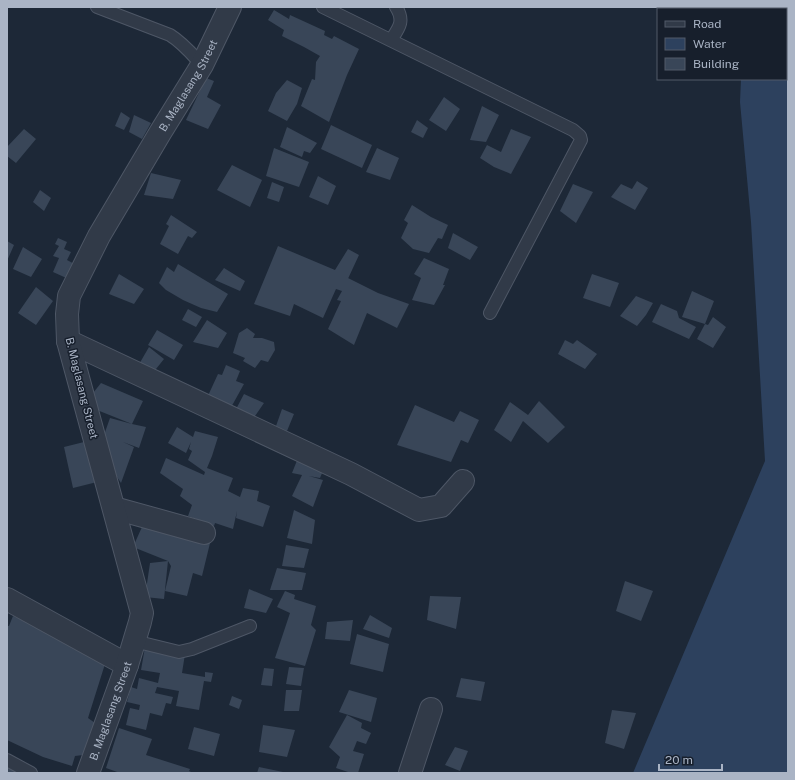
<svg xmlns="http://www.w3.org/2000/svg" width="795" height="780" viewBox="0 0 795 780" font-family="'Public Sans',sans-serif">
  <rect width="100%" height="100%" fill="#1d2837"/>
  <!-- water -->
  <path fill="#2d415e" d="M 742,7 L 788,7 L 788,773 L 633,773 L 765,461 L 751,222 L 740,102 L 741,79 L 786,79 L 786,9 L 742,9 Z"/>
  <!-- building -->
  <path fill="#394658" d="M 274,10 L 289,19 L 290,15 L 325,31 L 324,35 L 332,39 L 334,36 L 359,49 L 347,75 L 329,122 L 301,106 L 312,79 L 315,80 L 316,62 L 320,56 L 304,47 L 282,36 L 284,30 L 268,20 Z
    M 206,78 L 214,81 L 207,97 L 221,105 L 208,129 L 186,120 Z
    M 287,80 L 302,88 L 297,104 L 287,121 L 268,111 L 276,93 Z
    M 444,97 L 460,109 L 446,131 L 429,120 Z
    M 482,106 L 499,115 L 486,142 L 470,140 Z
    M 121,112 L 130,118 L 124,130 L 115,126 Z
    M 134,115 L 151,123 L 142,139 L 129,132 Z
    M 417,120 L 428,128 L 423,138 L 411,132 Z
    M 331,125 L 372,145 L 362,168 L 321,149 Z
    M 287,127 L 317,143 L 310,153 L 304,151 L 302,157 L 280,147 Z
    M 24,129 L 36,139 L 16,163 L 7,156 L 7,147 Z
    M 511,129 L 531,137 L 511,174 L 494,167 L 480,158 L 487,145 L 501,152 Z
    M 274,148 L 309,162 L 299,187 L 266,176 Z
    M 377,148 L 399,158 L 390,180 L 366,172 Z
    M 232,165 L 262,180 L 250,207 L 217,190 Z
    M 151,173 L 181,180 L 173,199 L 144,195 Z
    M 318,176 L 336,186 L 328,205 L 309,197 Z
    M 637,181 L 648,188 L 635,210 L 611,197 L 621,184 L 632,189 Z
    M 272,182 L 284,187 L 279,202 L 267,198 Z
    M 573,184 L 593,192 L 576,223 L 560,211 Z
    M 40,190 L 51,198 L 44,211 L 33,202 Z
    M 412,205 L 431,217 L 448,225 L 442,239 L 438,238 L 429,253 L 413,249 L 401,238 L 408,223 L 404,220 Z
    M 171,215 L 197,232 L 192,238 L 188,236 L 178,254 L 160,244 L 169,226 L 166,224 Z
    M 453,233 L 478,247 L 470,260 L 448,248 Z
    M 58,238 L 67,242 L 64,249 L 71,252 L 67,260 L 80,267 L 73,281 L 53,272 L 59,258 L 53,256 L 59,246 L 55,244 Z
    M 7,241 L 14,245 L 7,261 Z
    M 278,246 L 335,270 L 348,249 L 359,255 L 346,283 L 348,278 L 378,293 L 409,304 L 397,328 L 367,313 L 354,345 L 328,329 L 341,301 L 337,300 L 342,291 L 336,289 L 323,318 L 294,304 L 290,316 L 254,304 Z
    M 23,247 L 42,259 L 31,277 L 13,269 Z
    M 424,258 L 449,269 L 443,285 L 445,285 L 434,305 L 412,300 L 421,278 L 414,274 Z
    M 178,264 L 228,294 L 217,312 L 201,308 L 183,300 L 166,290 L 159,283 L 167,267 L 174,272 Z
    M 224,268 L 245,281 L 240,291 L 215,280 Z
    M 119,274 L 144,289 L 134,304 L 109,294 Z
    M 592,274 L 619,283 L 610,307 L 583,298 Z
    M 36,287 L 53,301 L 36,325 L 18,313 Z
    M 692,291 L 714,301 L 705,324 L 682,317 Z
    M 636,296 L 653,303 L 646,315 L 637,326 L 620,316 Z
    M 661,304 L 677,311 L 679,318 L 696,327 L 689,339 L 652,322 Z
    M 188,309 L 202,317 L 196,327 L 182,320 Z
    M 713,317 L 726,327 L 713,348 L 697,339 L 705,324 L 708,325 Z
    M 207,320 L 227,333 L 218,348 L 193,342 Z
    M 247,328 L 255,334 L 253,338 L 262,338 L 274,342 L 275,350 L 268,362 L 261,360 L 255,368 L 243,361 L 245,358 L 233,353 L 239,333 Z
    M 157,330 L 183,345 L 174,360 L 148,345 Z
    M 565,340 L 573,344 L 577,340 L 597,354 L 585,369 L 558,354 Z
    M 149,347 L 164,359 L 152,374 L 138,366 Z
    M 226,365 L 240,371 L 236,381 L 244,384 L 229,411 L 206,400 L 218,374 L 222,375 Z
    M 101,383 L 143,401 L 132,424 L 146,427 L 139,448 L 123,442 L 134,447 L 121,483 L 106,460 L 104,435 L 110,418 L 132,424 L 97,410 L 93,393 Z
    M 244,394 L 264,403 L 253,419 L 234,413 Z
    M 539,401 L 565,427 L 548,443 L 523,421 L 511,442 L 494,430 L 510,402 L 528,415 Z
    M 415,405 L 454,422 L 460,411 L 479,420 L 468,443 L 461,440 L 451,462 L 397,445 Z
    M 282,409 L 294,414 L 287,431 L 276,426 Z
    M 177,427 L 193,437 L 195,431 L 218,437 L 212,456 L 207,468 L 233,478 L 228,491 L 240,497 L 243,488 L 259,491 L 257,501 L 270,506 L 263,527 L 236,518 L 237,511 L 233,529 L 215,523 L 214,526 L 188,516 L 192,505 L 180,496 L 183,489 L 160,473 L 166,458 L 204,475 L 205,472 L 188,460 L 192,451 L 189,449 L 191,442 L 186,453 L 168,443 Z
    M 88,441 L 97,482 L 73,488 L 64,447 Z
    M 300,453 L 325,466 L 320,478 L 309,476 L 323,480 L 313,507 L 292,496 L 302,475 L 292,473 Z
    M 294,510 L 315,520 L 312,544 L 287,538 Z
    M 146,518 L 211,539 L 202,576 L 193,573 L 187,596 L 165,591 L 171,566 L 168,561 L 133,547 Z
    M 286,545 L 309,549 L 304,568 L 282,566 Z
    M 168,561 L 164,599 L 145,597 L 150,563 Z
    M 277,568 L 306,573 L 302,590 L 270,590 Z
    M 625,581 L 653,591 L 641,621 L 616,611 Z
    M 249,589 L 273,599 L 266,613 L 244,608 Z
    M 285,591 L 295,595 L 294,599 L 316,606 L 311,625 L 316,630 L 305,666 L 275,658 L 290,613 L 277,607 Z
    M 430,596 L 461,597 L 456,629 L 427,620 Z
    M 370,615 L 392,628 L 389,638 L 363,629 Z
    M 13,616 L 35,626 L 105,664 L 88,718 L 95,723 L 83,755 L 75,756 L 72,766 L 43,757 L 7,740 L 7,626 L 9,626 Z
    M 353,620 L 350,641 L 325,639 L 327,622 Z
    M 357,634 L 389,644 L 383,672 L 350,664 Z
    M 145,647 L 185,654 L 182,673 L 205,677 L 205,672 L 213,673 L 211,682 L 204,681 L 199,710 L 176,706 L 179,691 L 157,687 L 155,693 L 173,697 L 171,704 L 166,703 L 162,716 L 150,713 L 146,730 L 126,725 L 130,708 L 139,710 L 140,705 L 127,702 L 131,687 L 137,689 L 139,678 L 158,683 L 160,673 L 141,670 Z
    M 289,667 L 304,668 L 301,686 L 286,684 Z
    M 264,668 L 274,669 L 272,686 L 261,685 Z
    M 461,678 L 485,682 L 481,701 L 456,697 Z
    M 286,690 L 302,690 L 299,711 L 284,711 Z
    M 349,690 L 377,698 L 371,722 L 339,712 Z
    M 232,696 L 242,700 L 239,709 L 229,705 Z
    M 612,710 L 636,713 L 624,749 L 605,743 Z
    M 347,715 L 362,723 L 361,728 L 371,733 L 366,744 L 357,741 L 353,751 L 364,754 L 358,773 L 351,773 L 336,768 L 340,757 L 329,747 Z
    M 263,725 L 295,730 L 287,757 L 259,752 Z
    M 194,727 L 220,734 L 214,756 L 188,749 Z
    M 119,728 L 152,739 L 146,755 L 190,769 L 189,771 L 193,773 L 120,773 L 106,768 Z
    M 455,747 L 468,751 L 460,771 L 445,765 Z
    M 7,767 L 12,770 L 18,773 L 7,773 Z
    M 259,767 L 283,772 L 283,773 L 257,773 Z"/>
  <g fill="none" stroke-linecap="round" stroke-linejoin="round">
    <defs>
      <path id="lane" d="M 97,7 L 170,35 C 183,43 192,54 202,65
        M 323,7 L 573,130 L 580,136 L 581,140 L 490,313
        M 391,40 C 399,28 405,21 396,7
        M 134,641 L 179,652 L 192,649 L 250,626
        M 7,760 L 31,773"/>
      <g id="street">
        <path d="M 68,341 L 351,474 L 419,510 L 441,506 L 463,481"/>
        <path d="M 114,508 L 204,533"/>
        <path d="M 7,599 L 127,665"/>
        <path id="s1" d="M 88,773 L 127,665 L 140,622 L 142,613 L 68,341 L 67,314 L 69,296 L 99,236 L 160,133 L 202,65 L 230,7"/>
        <path d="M 410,773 L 431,709"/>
      </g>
    </defs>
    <!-- lane casing -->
    <use href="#lane" stroke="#4e5766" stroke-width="14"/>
    <!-- street casing -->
    <use href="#street" stroke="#4e5766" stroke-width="24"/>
    <!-- lane -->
    <use href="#lane" stroke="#313a48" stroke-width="12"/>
    <!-- street -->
    <use href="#street" stroke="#313a48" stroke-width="22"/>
  </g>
  <g text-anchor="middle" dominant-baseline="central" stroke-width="3" stroke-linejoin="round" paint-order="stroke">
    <!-- street labels -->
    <g font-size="11" fill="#aab4c5" stroke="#171f2c">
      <text stroke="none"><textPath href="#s1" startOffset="738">B. Maglasang Street</textPath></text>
      <text transform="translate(82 388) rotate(76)">B. Maglasang Street</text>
      <text stroke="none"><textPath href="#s1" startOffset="66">B. Maglasang Street</textPath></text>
    </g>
  </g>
  <!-- border -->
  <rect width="795" height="780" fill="none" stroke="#aab4c5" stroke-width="16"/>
  <!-- legend -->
  <rect x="657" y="8" width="130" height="72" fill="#171f2c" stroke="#525b69"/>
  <rect x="665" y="21" width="20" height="6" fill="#313a48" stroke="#525b69"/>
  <text x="693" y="28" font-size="12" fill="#aab4c5">Road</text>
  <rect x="665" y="38" width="20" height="12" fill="#2d415e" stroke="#525b69"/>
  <text x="693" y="48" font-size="12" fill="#aab4c5">Water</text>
  <rect x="665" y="58" width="20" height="12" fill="#394658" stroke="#525b69"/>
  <text x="693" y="68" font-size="12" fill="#aab4c5">Building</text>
  <!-- scale -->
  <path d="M659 764v6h63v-6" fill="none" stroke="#aab4c5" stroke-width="2"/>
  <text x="665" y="764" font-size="12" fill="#aab4c5" stroke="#171f2c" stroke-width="3" paint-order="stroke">20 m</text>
</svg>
